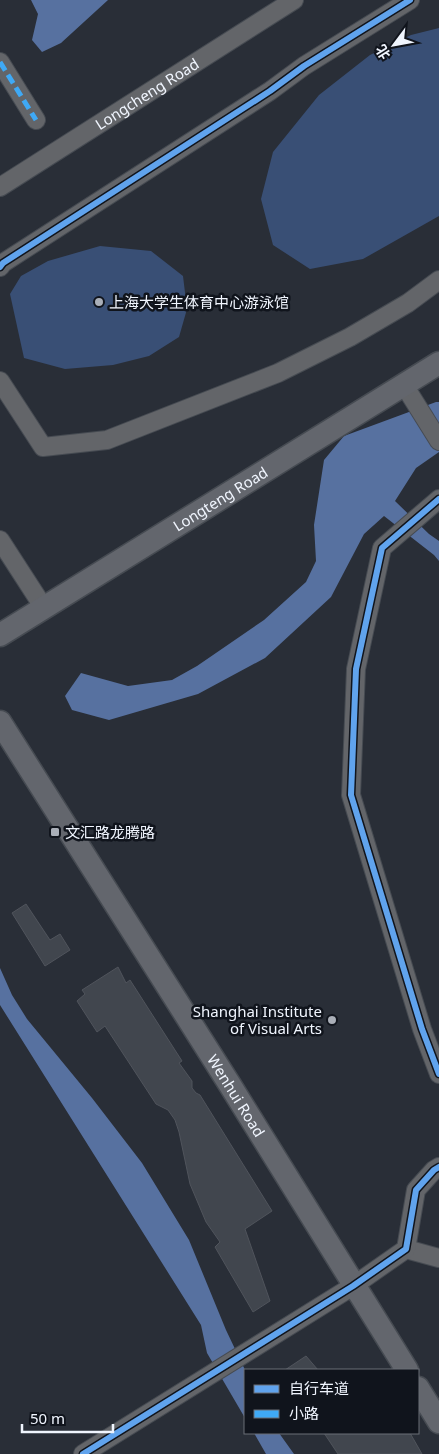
<svg xmlns="http://www.w3.org/2000/svg" width="439" height="1454" viewBox="0 0 439 1454" font-family="'Noto Sans','Noto Sans SC',sans-serif">
  <rect width="100%" height="100%" fill="#292e37"/>
  <!-- green -->
  <path fill="#394f75" d="M 439,28 L 439,216 L 363,259 L 310,269 L 273,245 L 261,199 L 273,152 L 319,95 L 370,55 L 411,35 Z
    M 100,246 L 151,251 L 183,276 L 187,309 L 179,337 L 149,356 L 113,365 L 65,369 L 24,358 L 10,294 L 21,276 L 48,261 Z"/>
  <!-- water -->
  <path fill="#5771a0" d="M 31,0 L 108,0 L 61,43 L 42,52 L 32,40 L 38,14 Z
    M 436,402 L 439,402 L 439,452 L 416,468 L 395,501 L 429,534 L 439,541 L 439,561 L 434,555 L 384,516 L 364,534 L 331,597 L 265,658 L 198,694 L 109,720 L 72,710 L 65,696 L 81,673 L 128,686 L 172,680 L 197,666 L 264,620 L 306,582 L 316,561 L 314,525 L 324,460 L 344,436 Z
    M 0,968 L 12,995 L 27,1019 L 92,1098 L 142,1163 L 189,1240 L 226,1330 L 245,1370 L 245,1418 L 207,1353 L 201,1325 L 0,1005 Z
    M 254,1433 L 279,1433 L 294,1454 L 266,1454 Z"/>
  <!-- building -->
  <path fill="#41464e" stroke="#50545c" d="M 26,904 L 50,940 L 60,934 L 70,950 L 45,966 L 12,913 Z
    M 118,967 L 126,983 L 130,980 L 182,1061 L 179,1063 L 192,1081 L 192,1088 L 196,1093 L 200,1095 L 272,1211 L 245,1229 L 270,1301 L 253,1312 L 215,1247 L 220,1242 L 206,1222 L 190,1184 L 179,1132 L 175,1120 L 168,1110 L 156,1104 L 105,1026 L 97,1032 L 77,1001 L 85,994 L 82,990 Z
    M 306,1356 L 318,1370 L 285,1370 Z
    M 324,1433 L 410,1433 L 422,1454 L 338,1454 Z"/>
  <g fill="none" stroke-linecap="round" stroke-linejoin="round">
    <defs>
      <g id="minor">
        <path d="M 0,62 L 36,120"/>
        <path id="s1" d="M 0,187 L 294,0"/>
        <path d="M 0,267 L 3,263 L 270,91 L 304,66 L 410,0"/>
        <path d="M 0,381 L 43,447 L 107,440 L 278,373 L 350,337 L 408,303 L 439,280"/>
        <path d="M 404,385 L 439,441"/>
        <path d="M 439,499 L 382,548 L 356,669 L 351,795 L 422,1029 L 439,1074"/>
        <path d="M 0,540 L 44,608"/>
        <path d="M 406,1249 L 439,1258"/>
        <path d="M 83,1454 L 353,1286 L 406,1249 L 416,1190 L 434,1170 L 439,1167"/>
      </g>
      <g id="major">
        <path id="s2" d="M 0,635 L 439,363"/>
        <path id="s3" d="M 0,722 L 230,1085 L 407,1370"/>
        <path d="M 418,1388 L 439,1422"/>
      </g>
    </defs>
    <!-- minor casing -->
    <use href="#minor" stroke="#464b52" stroke-width="20"/>
    <!-- major casing -->
    <use href="#major" stroke="#464b52" stroke-width="25"/>
    <!-- minor -->
    <use href="#minor" stroke="#636569" stroke-width="18"/>
    <!-- major -->
    <use href="#major" stroke="#63666d" stroke-width="22"/>
    <!-- quiet -->
    <path stroke="#3fa9f5" stroke-width="5" stroke-dasharray="10 5" stroke-linecap="butt" d="M 0,62 L 36,120"/>
    <defs>
      <path id="cycleway" d="M 0,267 L 3,263 L 270,91 L 304,66 L 410,0
        M 439,499 L 382,548 L 356,669 L 351,795 L 422,1029 L 439,1074
        M 83,1454 L 353,1286 L 406,1249 L 416,1190 L 434,1170 L 439,1167"/>
    </defs>
    <!-- cycleway casing -->
    <use href="#cycleway" stroke="#10141c" stroke-width="9"/>
    <!-- cycleway -->
    <use href="#cycleway" stroke="#60a3ed" stroke-width="6"/>
  </g>
  <!-- markers -->
  <g fill="#aaafb8" stroke="#10141c" stroke-width="2">
    <circle cx="99" cy="302" r="5"/>
    <rect x="50" y="827" width="10" height="10" rx="2.5"/>
    <circle cx="332" cy="1020" r="5"/>
  </g>
  <g text-anchor="middle" dominant-baseline="central" stroke-width="5" stroke-linejoin="round" paint-order="stroke">
    <!-- street labels -->
    <g font-size="15" fill="#f0f5fe" stroke="#10141c">
      <text stroke="none"><textPath href="#s1" startOffset="174">Longcheng Road</textPath></text>
      <text stroke="none"><textPath href="#s2" startOffset="259">Longteng Road</textPath></text>
      <text stroke="none"><textPath href="#s3" startOffset="442">Wenhui Road</textPath></text>
    </g>
    <!-- poi labels -->
    <g font-size="15" fill="#f0f5fe" stroke="#10141c" text-anchor="start">
      <text x="109" y="302">上海大学生体育中心游泳馆</text>
      <text x="65" y="832">文汇路龙腾路</text>
      <text x="322" y="1011" text-anchor="end">Shanghai Institute<tspan x="322" dy="17">of Visual Arts</tspan></text>
    </g>
  </g>
  <!-- legend -->
  <rect x="244" y="1369" width="175" height="65" fill="#10141c" stroke="#6a6e76"/>
  <rect x="254" y="1385" width="25" height="8" fill="#60a3ed" stroke="#6a6e76"/>
  <text x="289" y="1394" font-size="15" fill="#f0f5fe">自行车道</text>
  <rect x="254" y="1410" width="25" height="8" fill="#3fa9f5" stroke="#6a6e76"/>
  <text x="289" y="1419" font-size="15" fill="#f0f5fe">小路</text>
  <!-- north arrow -->
  <g transform="translate(394 45) rotate(238)" stroke="#10141c" stroke-width="4" paint-order="stroke">
  <path d="M0-4L9 19L0 12L-9 19Z" fill="#f0f5fe"/>
  <text y="-8" font-size="14" font-weight="bold" text-anchor="middle" fill="#f0f5fe">北</text>
  </g>
  <!-- scale -->
  <path d="M22 1424v8h91v-8" fill="none" stroke="#f0f5fe" stroke-width="2.5"/>
  <text x="30" y="1424" font-size="15" fill="#f0f5fe" stroke="#10141c" stroke-width="4" paint-order="stroke">50 m</text>
</svg>
